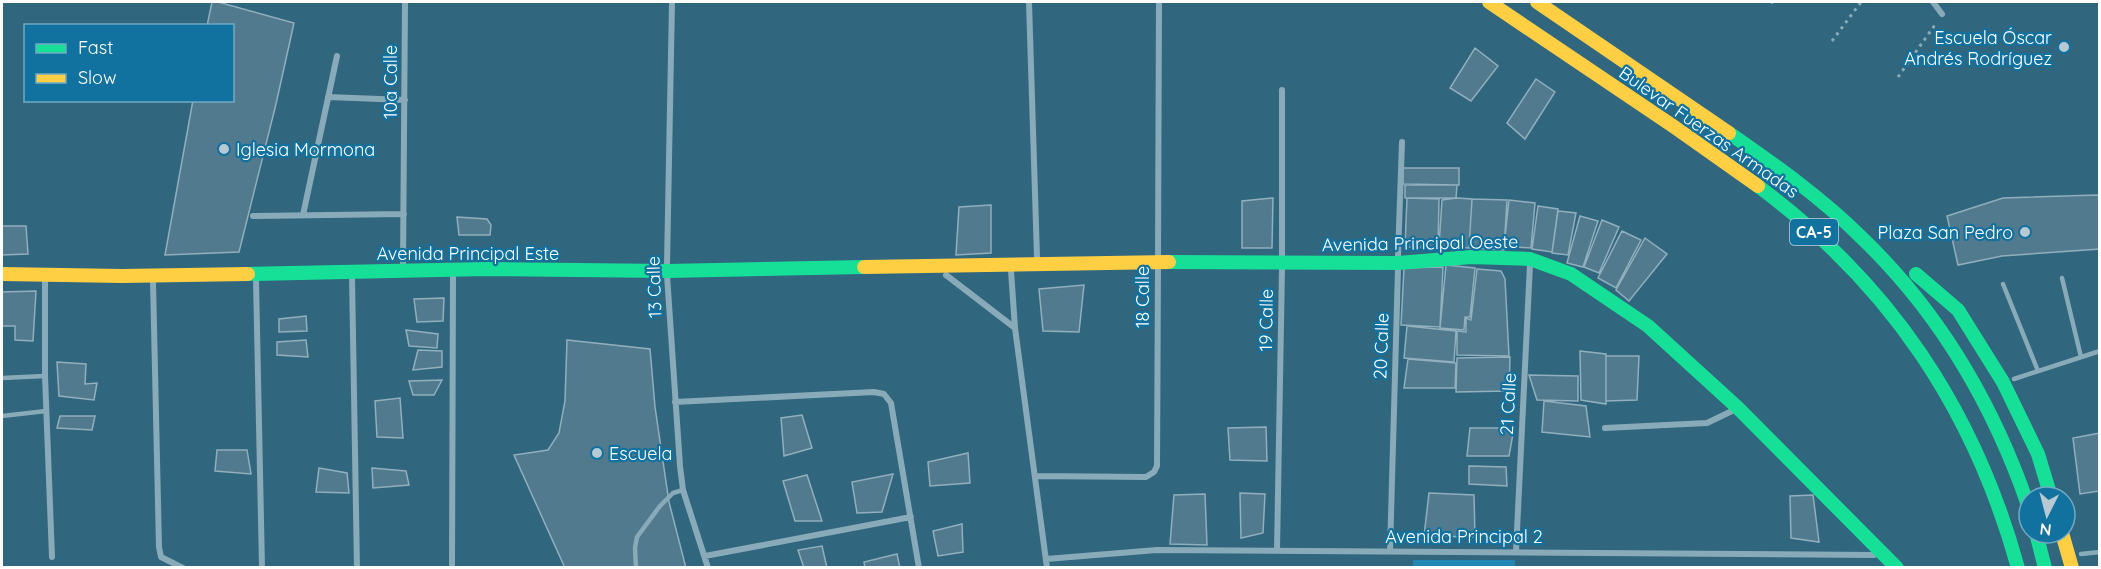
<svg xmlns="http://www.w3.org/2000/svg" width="2101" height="569" viewBox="0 0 2101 569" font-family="Quicksand,sans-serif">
  <rect width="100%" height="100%" fill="#31667f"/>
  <!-- green -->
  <path fill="#2286b4" d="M 1413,560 L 1515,560 L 1515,567 L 1413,567 Z"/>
  <!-- building -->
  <path fill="#517a8e" stroke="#91afbd" stroke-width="1.5" d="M 212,2 L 218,2 L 294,23 L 276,104 L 239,252 L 165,255 L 193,100 L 232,100 L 232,26 L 207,26 Z
    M 1475,48 L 1498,66 L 1471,101 L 1450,88 Z
    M 1536,79 L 1555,92 L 1525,139 L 1507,123 Z
    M 1403,168 L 1459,168 L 1459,185 L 1403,184 Z
    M 1405,185 L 1457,185 L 1456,198 L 1405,198 Z
    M 2097,195 L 2100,196 L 2100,249 L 2002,256 L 1958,265 L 1947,216 L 2003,198 Z
    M 1273,198 L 1272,248 L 1242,248 L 1242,201 Z
    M 1407,198 L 1439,199 L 1438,248 L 1405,247 Z
    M 1457,198 L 1472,199 L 1469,248 L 1439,246 L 1442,200 Z
    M 1472,199 L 1507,200 L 1504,250 L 1469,248 Z
    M 1509,200 L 1535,203 L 1531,248 L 1504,246 Z
    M 991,205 L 991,253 L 956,255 L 959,207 Z
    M 1538,206 L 1558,209 L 1552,252 L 1532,249 Z
    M 1558,211 L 1576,213 L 1568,255 L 1552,253 Z
    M 1580,216 L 1598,221 L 1583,267 L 1567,263 Z
    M 457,217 L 487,219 L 491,225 L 490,235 L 459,235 Z
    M 1602,220 L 1619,227 L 1599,273 L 1584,267 Z
    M 2,226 L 26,226 L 28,254 L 2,255 Z
    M 1622,231 L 1641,240 L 1616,288 L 1598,278 Z
    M 1645,238 L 1667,254 L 1629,301 L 1616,290 Z
    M 1446,265 L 1475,268 L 1470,317 L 1465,317 L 1464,330 L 1440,328 Z
    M 1443,267 L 1440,327 L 1401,325 L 1404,268 Z
    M 1477,269 L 1501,271 L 1505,279 L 1509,356 L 1457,355 L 1457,331 L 1466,332 L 1466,318 L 1471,320 Z
    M 1084,285 L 1079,332 L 1043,331 L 1039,289 Z
    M 36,291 L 33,341 L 15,340 L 15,326 L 2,326 L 2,292 Z
    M 444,298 L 443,321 L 417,322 L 414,299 Z
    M 306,316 L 307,331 L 279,332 L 279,319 Z
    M 1407,326 L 1456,331 L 1454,362 L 1404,358 Z
    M 406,330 L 438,334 L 437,348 L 409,346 Z
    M 306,340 L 308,357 L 277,355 L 277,342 Z
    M 567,340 L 650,349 L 655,407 L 669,502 L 686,568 L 565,568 L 514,455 L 548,450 L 559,433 L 565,401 Z
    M 418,350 L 442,351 L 442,367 L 413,370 Z
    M 1580,351 L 1606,354 L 1606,404 L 1581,400 Z
    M 1606,356 L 1639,356 L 1637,400 L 1606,401 Z
    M 1510,357 L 1509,391 L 1456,392 L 1457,358 Z
    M 1408,359 L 1456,363 L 1455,388 L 1404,388 Z
    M 57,362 L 86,364 L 85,384 L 97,383 L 94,400 L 59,396 Z
    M 1529,375 L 1578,376 L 1578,401 L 1537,400 Z
    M 442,380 L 434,395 L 413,395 L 409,381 Z
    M 400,398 L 403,438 L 377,437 L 375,401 Z
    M 1544,401 L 1586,406 L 1590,437 L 1542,432 Z
    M 802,415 L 812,448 L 784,456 L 781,418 Z
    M 60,416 L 95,416 L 92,430 L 57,428 Z
    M 1266,427 L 1267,461 L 1230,460 L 1228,428 Z
    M 1470,428 L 1514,428 L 1509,456 L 1467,456 Z
    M 2100,433 L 2100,495 L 2099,491 L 2080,494 L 2073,438 Z
    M 217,450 L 247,450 L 251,474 L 215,471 Z
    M 968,453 L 970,483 L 930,486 L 928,462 Z
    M 1469,466 L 1506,467 L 1507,486 L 1469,484 Z
    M 319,468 L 347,473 L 349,493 L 316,492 Z
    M 372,468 L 406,471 L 409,485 L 373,488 Z
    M 893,474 L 882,512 L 857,513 L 852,482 Z
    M 807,475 L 822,521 L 795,521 L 783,481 Z
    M 1240,493 L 1265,494 L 1263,533 L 1241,538 Z
    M 1429,493 L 1474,495 L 1475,537 L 1424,536 Z
    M 1205,494 L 1207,545 L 1170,544 L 1174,495 Z
    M 1813,495 L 1819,542 L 1791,538 L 1790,496 Z
    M 962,524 L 963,552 L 938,556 L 933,531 Z
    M 822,546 L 827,568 L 804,568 L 798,550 Z
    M 897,554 L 900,568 L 865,568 L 864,562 Z"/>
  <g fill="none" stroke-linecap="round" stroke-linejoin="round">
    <!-- path -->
    <path stroke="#89aab8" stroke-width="3" stroke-dasharray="3 4.5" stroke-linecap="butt" d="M 1771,3 L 1773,2
      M 1832,41 L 1861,2
      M 1898,77 L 1937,22"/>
    <!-- lane -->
    <path stroke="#89aab8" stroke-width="4.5" d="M 2062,278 L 2081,357
      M 2003,284 L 2038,371
      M 2,378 L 45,376
      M 2014,379 L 2100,351
      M 2,416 L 46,411
      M 2081,554 L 2100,552
      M 636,568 L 635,548 L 637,537 L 660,506 L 673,493 L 683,490"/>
    <!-- street -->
    <path stroke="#89aab8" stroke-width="6" d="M 1029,2 L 1037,257
      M 1933,2 L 1942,14
      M 328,97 L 405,100
      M 303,215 L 337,56
      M 253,216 L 404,214
      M 1398,256 L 1402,142
      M 1158,257 L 1159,2
      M 1282,258 L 1282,90
      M 403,265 L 405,2
      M 667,265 L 672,2
      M 1011,271 L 1015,328
      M 667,275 L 680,466 L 683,490 L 708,568
      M 946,275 L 1015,328 L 1047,568
      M 352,277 L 357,568
      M 45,280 L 45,376 L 52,557
      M 256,280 L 262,568
      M 153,282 L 159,547 L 161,557 L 183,568
      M 675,402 L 874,392 L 884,394 L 891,403 L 919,568
      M 1605,428 L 1707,423 L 1732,411
      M 1035,476 L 1146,477 L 1154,472 L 1157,466 L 1158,267
      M 1277,550 L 1282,268
      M 1390,551 L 1398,269
      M 1516,551 L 1530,264
      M 705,556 L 911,517
      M 1046,559 L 1157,550 L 1874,555
      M 452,568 L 453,274"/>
    <!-- fast -->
    <path stroke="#16e098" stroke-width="14" d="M 1729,133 C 1775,165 1822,198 1862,238 C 1940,313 1994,406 2029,508
      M 1758,186 C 1890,284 1974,409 2018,568
      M 1169,262 L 1398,263 L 1471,257 L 1530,259 L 1571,274 L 1648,326 L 1738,408 L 1897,568
      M 248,274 L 486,269 L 667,271 L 864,267
      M 1916,274 L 1958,310 L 2003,382 L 2038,454 L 2051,497
      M 2036,533 L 2045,568"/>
    <!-- slow -->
    <path stroke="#ffcf43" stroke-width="14" d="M 1489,2 L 1673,126 L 1758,186
      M 1537,2 L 1729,133
      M 864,267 L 1169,262
      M 2,274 L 122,276 L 248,274
      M 2062,533 L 2072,568"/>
  </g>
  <!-- markers -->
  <g fill="#b7c9d2" stroke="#11719f" stroke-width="2">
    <circle cx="2064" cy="47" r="6"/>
    <circle cx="224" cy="149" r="6"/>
    <circle cx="2025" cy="232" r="6"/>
    <circle cx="597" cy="453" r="6"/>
  </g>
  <g text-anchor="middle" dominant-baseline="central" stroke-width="4.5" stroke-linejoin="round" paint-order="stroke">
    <!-- shield labels -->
    <rect fill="#11719f" stroke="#b8d4e2" stroke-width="1.5" x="1790" y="219" width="48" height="26" rx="4.5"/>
    <g font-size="16" font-weight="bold" fill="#fff">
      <text x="1814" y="232">CA-5</text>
    </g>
    <!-- poi labels -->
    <g font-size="18" fill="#fff" stroke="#11719f" text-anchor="end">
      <text x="2052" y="37">Escuela Óscar<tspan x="2052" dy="21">Andrés Rodríguez</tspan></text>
      <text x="236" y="149" text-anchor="start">Iglesia Mormona</text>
      <text x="2013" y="232">Plaza San Pedro</text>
      <text x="609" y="453" text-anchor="start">Escuela</text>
    </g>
    <!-- street labels -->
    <g font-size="18" fill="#fff" stroke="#11719f">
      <text transform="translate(390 82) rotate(-90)">10a Calle</text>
      <text transform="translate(1709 132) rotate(35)">Bulevar Fuerzas Armadas</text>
      <text transform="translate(1420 243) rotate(-1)">Avenida Principal Oeste</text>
      <text x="468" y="253">Avenida Principal Este</text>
      <text transform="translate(654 287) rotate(-92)">13 Calle</text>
      <text transform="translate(1142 297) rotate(-90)">18 Calle</text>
      <text transform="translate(1266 320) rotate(-89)">19 Calle</text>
      <text transform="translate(1381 346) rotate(-88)">20 Calle</text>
      <text transform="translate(1508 404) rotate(-87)">21 Calle</text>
      <text x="1464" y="536">Avenida Principal 2</text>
    </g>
  </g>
  <!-- border -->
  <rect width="2101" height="569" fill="none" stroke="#ffffff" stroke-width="6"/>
  <!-- legend -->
  <rect x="24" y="24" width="210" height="78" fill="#11719f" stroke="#70aac5" stroke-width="1.5"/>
  <rect x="36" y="44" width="30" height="9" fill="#16e098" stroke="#70aac5" stroke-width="1.5"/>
  <text x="78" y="54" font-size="18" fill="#ffffff">Fast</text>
  <rect x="36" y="74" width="30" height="9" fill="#ffcf43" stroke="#70aac5" stroke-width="1.5"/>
  <text x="78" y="84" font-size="18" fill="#ffffff">Slow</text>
  <!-- north arrow -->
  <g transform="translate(2047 515) rotate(186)"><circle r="28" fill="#11719f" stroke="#70aac5" stroke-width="1.5"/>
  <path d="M0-4.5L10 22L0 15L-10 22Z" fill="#b7c9d2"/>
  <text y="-9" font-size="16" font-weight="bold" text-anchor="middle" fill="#ffffff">N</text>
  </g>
</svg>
